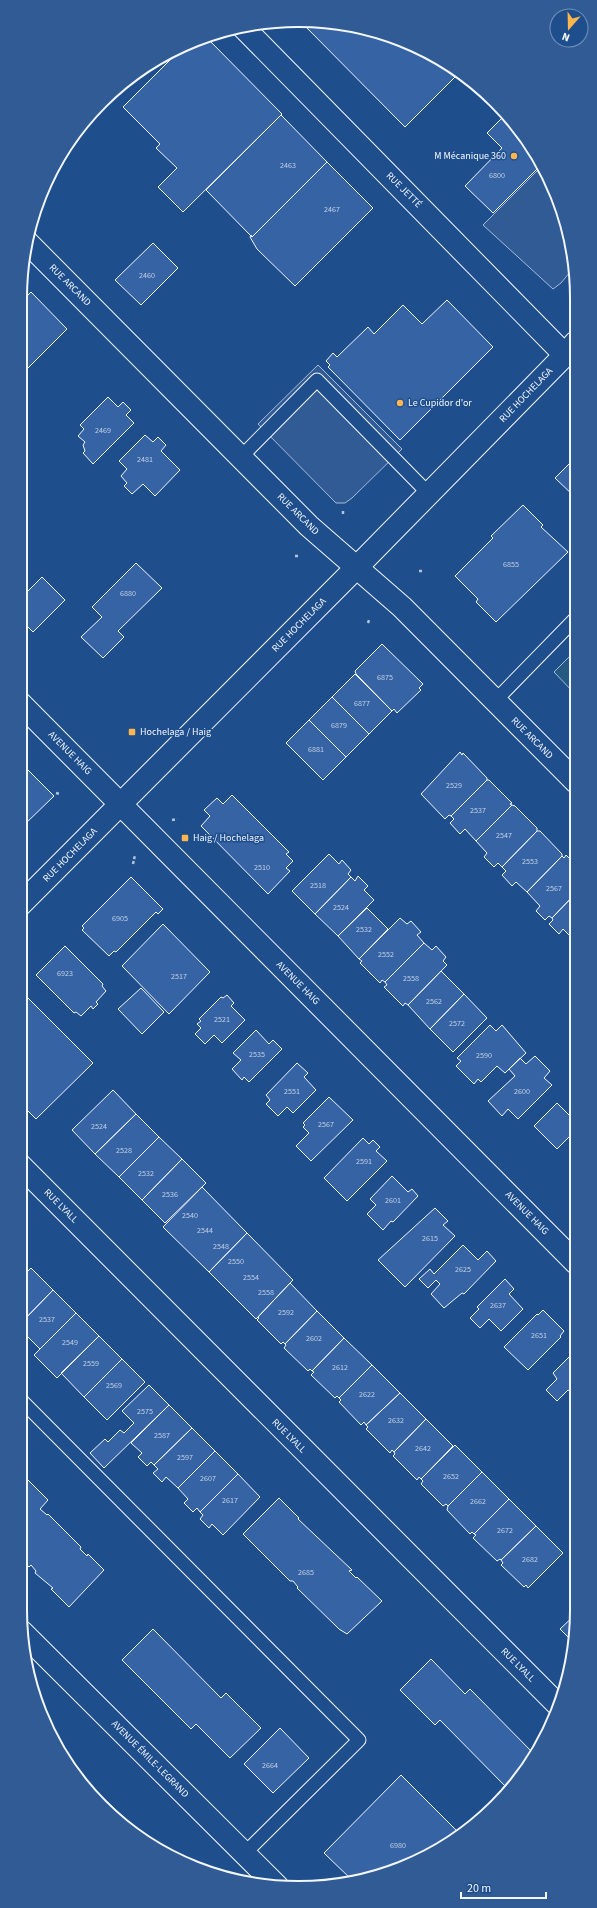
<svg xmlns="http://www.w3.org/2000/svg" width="597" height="1908" viewBox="0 0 597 1908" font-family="'Source Sans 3',sans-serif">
  <rect width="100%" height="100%" fill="#1f4e8c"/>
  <!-- green -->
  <path fill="#245a82" stroke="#a8bbd7" d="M 575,651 L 575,694 L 554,672 Z"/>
  <!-- parking -->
  <path fill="#305b95" stroke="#a8bbd7" d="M 542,166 L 548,175 L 575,262 L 575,266 L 561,283 L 553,289 L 483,225 Z
    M 318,365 L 402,449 L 352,498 L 345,503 L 336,503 L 258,424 Z"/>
  <!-- building -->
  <path fill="#3563a3" stroke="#f2f6ff" d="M 299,20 L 353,25 L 438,57 L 459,73 L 405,127 Z
    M 206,37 L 282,114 L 183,212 L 158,187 L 177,168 L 156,148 L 160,144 L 123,107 L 186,44 Z
    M 281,115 L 327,162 L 252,237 L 206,190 Z
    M 505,115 L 541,165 L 493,213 L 465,186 L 502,148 L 487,133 Z
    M 327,162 L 373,208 L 295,286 L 257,249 L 250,237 L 251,235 L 252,237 Z
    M 153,243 L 178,268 L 141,305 L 115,280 Z
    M 31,292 L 67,329 L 20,376 L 20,303 Z
    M 447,300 L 493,347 L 400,440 L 328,367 L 330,365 L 326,361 L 333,353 L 337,357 L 368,327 L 374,334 L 403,305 L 422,324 Z
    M 108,397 L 118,407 L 123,402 L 131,410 L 126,415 L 134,423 L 93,464 L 83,453 L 85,451 L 83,445 L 85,442 L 78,436 L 84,429 L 80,425 Z
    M 145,435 L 153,442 L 158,437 L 166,445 L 161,451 L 180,470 L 155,496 L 143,484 L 132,494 L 124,486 L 127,483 L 121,476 L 127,469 L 119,461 Z
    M 575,458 L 575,497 L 555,478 Z
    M 523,505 L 543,525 L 541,527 L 568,552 L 496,622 L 476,602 L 478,599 L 455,576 L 493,538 L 491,536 Z
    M 20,553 L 24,557 L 20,561 Z
    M 136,563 L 162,588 L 118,631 L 124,637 L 103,658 L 81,637 L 102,617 L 92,607 Z
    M 42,577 L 65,600 L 33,632 L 20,619 L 20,599 Z
    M 382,644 L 423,684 L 419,688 L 421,690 L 397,713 L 394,709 L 392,711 L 356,674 L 355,671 Z
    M 355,674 L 392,711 L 369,734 L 332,697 Z
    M 332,697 L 369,734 L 346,757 L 309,720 Z
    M 309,720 L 346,757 L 323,780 L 286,743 Z
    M 460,752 L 462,755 L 463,753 L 487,778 L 487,780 L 451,816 L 449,815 L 445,819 L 421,794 Z
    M 20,762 L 54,796 L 23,826 L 20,823 Z
    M 487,780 L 489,780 L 512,803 L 510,804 L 512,805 L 476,841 L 465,829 L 460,834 L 450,823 L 454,819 L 451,816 Z
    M 232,795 L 289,852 L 286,854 L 293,861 L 286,868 L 290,871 L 268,894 L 201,826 L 210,816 L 204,810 L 217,798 L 223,804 Z
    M 512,805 L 515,806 L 537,828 L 537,831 L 502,867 L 498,863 L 494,867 L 484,857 L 487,853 L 476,841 Z
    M 537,831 L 540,831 L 562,854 L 562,856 L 527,892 L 516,882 L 512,886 L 502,875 L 506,871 L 502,867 Z
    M 329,854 L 339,864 L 342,860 L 351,870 L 348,874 L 351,877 L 315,914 L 292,891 Z
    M 566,855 L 576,865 L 576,893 L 552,918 L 549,916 L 545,920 L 536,911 L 540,906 L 527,892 L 562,856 L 564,858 Z
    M 358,876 L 368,886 L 364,890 L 374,900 L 338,936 L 315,914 L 351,877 L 355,881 Z
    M 131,877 L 163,909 L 158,914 L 156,912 L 116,952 L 114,951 L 109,956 L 82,930 L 84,928 L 82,926 Z
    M 576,893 L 576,942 L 563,929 L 559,934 L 549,924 L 553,920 L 552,918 Z
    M 367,908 L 388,929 L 359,959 L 338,936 Z
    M 400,918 L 407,924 L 411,921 L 421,932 L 417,935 L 424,943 L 385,982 L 382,980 L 380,983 L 360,963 L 362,961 L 359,959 Z
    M 163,924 L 210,972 L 169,1014 L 122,966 Z
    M 424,943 L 432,950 L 436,946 L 446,957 L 443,961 L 447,965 L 408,1005 L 405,1003 L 403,1006 L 384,987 L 387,985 L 385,982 Z
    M 65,946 L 103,984 L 102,986 L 106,991 L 96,1002 L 98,1004 L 93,1009 L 91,1006 L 81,1016 L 76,1012 L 74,1013 L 36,975 Z
    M 441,971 L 464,994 L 430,1029 L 408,1005 Z
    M 141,988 L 164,1012 L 142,1034 L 118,1009 Z
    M 22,992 L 93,1063 L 36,1119 L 20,1103 L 20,994 Z
    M 464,994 L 487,1018 L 453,1052 L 430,1029 Z
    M 227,995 L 234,1003 L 231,1006 L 245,1020 L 222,1043 L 214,1035 L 205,1044 L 195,1034 L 201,1028 L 197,1024 L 201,1021 L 199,1019 L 221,997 L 223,998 Z
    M 490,1025 L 496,1031 L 502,1025 L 526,1053 L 505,1073 L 497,1066 L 481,1082 L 478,1079 L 474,1084 L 456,1066 L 461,1061 L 457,1058 Z
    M 256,1030 L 269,1044 L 273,1040 L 282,1049 L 249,1082 L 244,1077 L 242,1080 L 232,1069 L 241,1060 L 233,1053 Z
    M 535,1056 L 550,1071 L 544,1078 L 552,1085 L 518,1119 L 508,1109 L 502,1116 L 488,1101 L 515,1076 L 509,1069 L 520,1058 L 526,1064 Z
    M 297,1063 L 308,1073 L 304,1077 L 316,1090 L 293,1113 L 287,1107 L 278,1116 L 266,1104 L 270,1100 L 266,1095 Z
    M 113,1090 L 136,1114 L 95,1154 L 72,1130 Z
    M 329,1097 L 353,1120 L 311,1161 L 296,1146 L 309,1133 L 303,1127 L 305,1125 L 303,1123 Z
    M 557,1103 L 569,1115 L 576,1108 L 576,1130 L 557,1149 L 534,1126 Z
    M 136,1114 L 159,1137 L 119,1177 L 95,1154 Z
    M 159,1137 L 182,1159 L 142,1200 L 119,1177 Z
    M 363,1138 L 369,1144 L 373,1140 L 380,1147 L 376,1151 L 387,1161 L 347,1201 L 324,1178 Z
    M 182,1159 L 206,1183 L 165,1223 L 142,1200 Z
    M 576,1159 L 576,1168 L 572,1163 Z
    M 392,1176 L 408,1192 L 412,1189 L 418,1196 L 393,1222 L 391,1221 L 383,1230 L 367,1214 L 376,1205 L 370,1199 Z
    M 202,1187 L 247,1233 L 209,1272 L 163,1227 Z
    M 435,1208 L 448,1221 L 443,1225 L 455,1236 L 405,1287 L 378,1260 Z
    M 247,1233 L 293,1280 L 256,1319 L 209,1272 Z
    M 463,1245 L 478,1260 L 487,1251 L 496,1261 L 464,1294 L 462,1293 L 444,1308 L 431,1294 L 440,1284 L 436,1280 L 428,1288 L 419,1279 L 430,1269 L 434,1274 Z
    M 31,1268 L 53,1290 L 20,1324 L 20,1279 Z
    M 505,1279 L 514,1289 L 509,1294 L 523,1309 L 501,1331 L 489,1319 L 480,1328 L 470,1318 L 479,1309 L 477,1307 Z
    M 290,1283 L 317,1311 L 285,1344 L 283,1342 L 281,1344 L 257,1320 L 259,1318 L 258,1317 Z
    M 53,1290 L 76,1313 L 40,1349 L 20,1329 L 20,1324 Z
    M 543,1310 L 564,1331 L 560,1336 L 561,1337 L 528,1370 L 504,1347 L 537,1314 L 538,1315 Z
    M 317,1311 L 344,1338 L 312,1371 L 310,1369 L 308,1371 L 284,1348 L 286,1345 L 285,1344 Z
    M 76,1313 L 99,1336 L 57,1378 L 34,1355 Z
    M 99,1336 L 122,1359 L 84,1397 L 61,1373 Z
    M 344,1338 L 372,1365 L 339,1398 L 337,1396 L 335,1398 L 311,1375 L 314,1372 L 312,1371 Z
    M 576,1350 L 577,1396 L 568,1390 L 557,1401 L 546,1390 L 557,1379 L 553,1373 Z
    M 122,1359 L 145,1382 L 107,1420 L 84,1397 Z
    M 372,1365 L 400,1393 L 366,1425 L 364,1422 L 361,1425 L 339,1402 L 341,1400 L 339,1398 Z
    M 149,1385 L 169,1405 L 104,1468 L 90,1453 L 105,1439 L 108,1442 L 120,1430 L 124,1433 L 134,1423 L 122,1411 Z
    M 400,1393 L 426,1419 L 394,1452 L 392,1450 L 390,1453 L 366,1429 L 368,1427 L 366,1425 Z
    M 169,1405 L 192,1428 L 154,1465 L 151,1462 L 147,1466 L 138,1457 L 142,1453 L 131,1443 Z
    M 426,1419 L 453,1446 L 421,1479 L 419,1477 L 417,1480 L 393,1456 L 395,1454 L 394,1452 Z
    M 192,1428 L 215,1451 L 178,1488 L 166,1477 L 162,1482 L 153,1473 L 158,1469 L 154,1465 Z
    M 455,1445 L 482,1472 L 448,1506 L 446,1504 L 443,1506 L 421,1484 L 423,1481 L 421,1479 Z
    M 215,1451 L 238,1474 L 200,1512 L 197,1508 L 193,1512 L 184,1503 L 188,1499 L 178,1488 Z
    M 20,1472 L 48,1500 L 40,1509 L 47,1515 L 48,1514 L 81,1547 L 80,1549 L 87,1556 L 88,1554 L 104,1570 L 69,1607 L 51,1589 L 53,1588 L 35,1573 L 36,1571 L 31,1565 L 29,1567 L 20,1558 Z
    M 482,1472 L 509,1499 L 474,1534 L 472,1532 L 470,1534 L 447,1510 L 448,1506 Z
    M 238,1474 L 260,1497 L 223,1535 L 212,1524 L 209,1528 L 200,1519 L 203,1515 L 200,1512 Z
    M 279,1498 L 299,1518 L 298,1519 L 352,1570 L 349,1571 L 356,1578 L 357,1577 L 382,1601 L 347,1634 L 339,1629 L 297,1588 L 298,1587 L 293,1581 L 290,1581 L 243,1534 Z
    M 509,1499 L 536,1526 L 501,1560 L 500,1559 L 497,1561 L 473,1538 L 476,1535 L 474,1534 Z
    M 536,1526 L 563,1553 L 528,1588 L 526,1585 L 524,1587 L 501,1565 L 503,1563 L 501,1560 Z
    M 577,1613 L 574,1643 L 560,1629 Z
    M 153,1629 L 221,1698 L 226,1693 L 261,1728 L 230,1758 L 196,1724 L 191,1729 L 122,1660 Z
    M 431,1659 L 465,1694 L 470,1689 L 535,1755 L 530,1764 L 508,1789 L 440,1720 L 435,1725 L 400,1690 Z
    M 280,1728 L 309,1758 L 273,1793 L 244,1764 Z
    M 78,1775 L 100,1795 L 96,1800 L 89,1793 Z
    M 401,1775 L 461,1835 L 453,1841 L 370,1879 L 353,1881 L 324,1853 Z
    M 100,1795 L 131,1824 L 126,1828 L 96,1800 Z"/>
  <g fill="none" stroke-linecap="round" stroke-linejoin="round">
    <defs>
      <path id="lane" d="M 241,457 L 317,380 L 429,494
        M 495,701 L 575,619
        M 20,1399 L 359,1740 L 244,1854"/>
      <path id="street" d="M 242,26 L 565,355
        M 26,241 L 309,526 L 402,607 L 576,782
        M 20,1165 L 559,1706
        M 22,1632 L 277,1886"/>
      <path id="secondary" d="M 20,703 L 576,1263
        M 20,905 L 357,567 L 565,355 L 575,343"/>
    </defs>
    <!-- lane casing -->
    <use href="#lane" stroke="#f2f6ff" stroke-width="15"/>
    <!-- street casing -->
    <use href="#street" stroke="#f2f6ff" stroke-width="24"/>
    <!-- secondary casing -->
    <use href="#secondary" stroke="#f2f6ff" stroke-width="24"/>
    <!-- path -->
    <path stroke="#b3c4dc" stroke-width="2.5" stroke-dasharray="3 2" stroke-linecap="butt" d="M 343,511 L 343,514
      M 295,556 L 298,556
      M 419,571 L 423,571
      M 368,623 L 369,620
      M 56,793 L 60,794
      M 172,820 L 177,819
      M 133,864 L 135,855"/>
    <!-- lane -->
    <use href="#lane" stroke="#1f4e8c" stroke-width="13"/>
    <!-- street -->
    <use href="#street" stroke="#1f4e8c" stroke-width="22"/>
    <!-- secondary -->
    <use href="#secondary" stroke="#1f4e8c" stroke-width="22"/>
  </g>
  <!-- markers -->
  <g fill="#ffb74d" stroke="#1f4e8c" stroke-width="1.5">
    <circle cx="514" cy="156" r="4"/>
    <circle cx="400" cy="403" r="4"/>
    <rect x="128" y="728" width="8" height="8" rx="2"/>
    <rect x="181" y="834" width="8" height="8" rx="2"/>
  </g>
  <g text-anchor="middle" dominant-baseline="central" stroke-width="3" stroke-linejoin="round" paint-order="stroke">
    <!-- number labels -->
    <g font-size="8" fill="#c3d1e8">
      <text x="288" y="165">2463</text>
      <text x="497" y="175">6800</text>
      <text x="332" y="209">2467</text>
      <text x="147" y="275">2460</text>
      <text x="103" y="430">2469</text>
      <text x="145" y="459">2481</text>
      <text x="511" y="564">6855</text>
      <text x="128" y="593">6880</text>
      <text x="385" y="677">6875</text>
      <text x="362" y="703">6877</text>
      <text x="339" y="725">6879</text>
      <text x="316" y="749">6881</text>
      <text x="454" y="785">2529</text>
      <text x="478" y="810">2537</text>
      <text x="504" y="835">2547</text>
      <text x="530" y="861">2553</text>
      <text x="262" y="867">2510</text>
      <text x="318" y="885">2518</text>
      <text x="554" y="888">2567</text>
      <text x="341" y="907">2524</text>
      <text x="120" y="918">6905</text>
      <text x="364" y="929">2532</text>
      <text x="386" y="954">2552</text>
      <text x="65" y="973">6923</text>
      <text x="179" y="976">2517</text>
      <text x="411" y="978">2558</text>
      <text x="434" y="1001">2562</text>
      <text x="222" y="1019">2521</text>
      <text x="457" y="1023">2572</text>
      <text x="257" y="1054">2535</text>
      <text x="484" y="1055">2590</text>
      <text x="292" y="1091">2551</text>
      <text x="522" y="1091">2600</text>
      <text x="326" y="1124">2567</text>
      <text x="99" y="1126">2524</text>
      <text x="124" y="1150">2528</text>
      <text x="364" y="1161">2591</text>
      <text x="146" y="1173">2532</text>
      <text x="170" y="1194">2536</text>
      <text x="393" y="1200">2601</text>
      <text x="190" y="1215">2540</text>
      <text x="205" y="1230">2544</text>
      <text x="430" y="1238">2615</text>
      <text x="221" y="1246">2548</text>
      <text x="236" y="1261">2550</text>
      <text x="463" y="1269">2625</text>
      <text x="251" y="1277">2554</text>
      <text x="266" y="1292">2558</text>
      <text x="498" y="1305">2637</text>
      <text x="286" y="1312">2592</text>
      <text x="47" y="1319">2537</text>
      <text x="539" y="1335">2651</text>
      <text x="314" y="1338">2602</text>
      <text x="70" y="1342">2549</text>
      <text x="91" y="1363">2559</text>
      <text x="340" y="1367">2612</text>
      <text x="114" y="1385">2569</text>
      <text x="367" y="1394">2622</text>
      <text x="145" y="1411">2575</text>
      <text x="396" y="1420">2632</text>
      <text x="162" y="1435">2587</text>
      <text x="423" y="1448">2642</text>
      <text x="185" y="1457">2597</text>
      <text x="451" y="1476">2652</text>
      <text x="208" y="1478">2607</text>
      <text x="230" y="1500">2617</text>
      <text x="478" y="1501">2662</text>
      <text x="505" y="1530">2672</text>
      <text x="530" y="1559">2682</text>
      <text x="306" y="1572">2685</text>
      <text x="270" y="1765">2664</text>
      <text x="398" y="1845">6980</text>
    </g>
    <!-- poi labels -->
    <g font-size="10" fill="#f2f6ff" stroke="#1f4e8c" text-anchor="start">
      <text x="506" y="156" text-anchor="end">M Mécanique 360</text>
      <text x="408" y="403">Le Cupidor d'or</text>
      <text x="140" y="732">Hochelaga / Haig</text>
      <text x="193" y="838">Haig / Hochelaga</text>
    </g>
    <!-- street labels -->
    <g font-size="10" fill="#f2f6ff" stroke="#1f4e8c">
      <text transform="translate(404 190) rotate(45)">RUE JETTÉ</text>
      <text transform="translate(70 285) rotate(45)">RUE ARCAND</text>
      <text transform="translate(526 395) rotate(-46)">RUE HOCHELAGA</text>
      <text transform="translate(298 514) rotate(45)">RUE ARCAND</text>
      <text transform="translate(299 625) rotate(-45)">RUE HOCHELAGA</text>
      <text transform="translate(532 738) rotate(45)">RUE ARCAND</text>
      <text transform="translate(70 753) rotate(45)">AVENUE HAIG</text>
      <text transform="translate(70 855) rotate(-45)">RUE HOCHELAGA</text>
      <text transform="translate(298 983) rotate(45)">AVENUE HAIG</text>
      <text transform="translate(61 1206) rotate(45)">RUE LYALL</text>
      <text transform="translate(527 1213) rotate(45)">AVENUE HAIG</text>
      <text transform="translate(289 1436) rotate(45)">RUE LYALL</text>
      <text transform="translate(518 1665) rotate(45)">RUE LYALL</text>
      <text transform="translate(150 1759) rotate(45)">AVENUE ÉMILE-LEGRAND</text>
    </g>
  </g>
  <!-- crop -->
  <path d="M0 0H597V1908H0ZM298 27H299A271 271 0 0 1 570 298V1610A271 271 0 0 1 299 1881H298A271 271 0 0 1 27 1610V298A271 271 0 0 1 298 27Z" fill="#305b95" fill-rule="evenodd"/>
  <path fill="none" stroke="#f2f6ff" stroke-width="2" d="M298 27H299A271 271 0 0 1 570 298V1610A271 271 0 0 1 299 1881H298A271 271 0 0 1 27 1610V298A271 271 0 0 1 298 27Z"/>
  <!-- north arrow -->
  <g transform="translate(569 28) rotate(200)"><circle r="19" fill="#1f4e8c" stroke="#7391ba"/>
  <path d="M0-3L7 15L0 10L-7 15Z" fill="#ffb74d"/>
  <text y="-6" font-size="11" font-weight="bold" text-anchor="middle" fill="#f2f6ff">N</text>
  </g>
  <!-- scale -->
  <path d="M461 1892v6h85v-6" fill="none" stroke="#f2f6ff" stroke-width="2"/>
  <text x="467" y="1892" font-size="12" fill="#f2f6ff" stroke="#1f4e8c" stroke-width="3" paint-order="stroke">20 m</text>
</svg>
